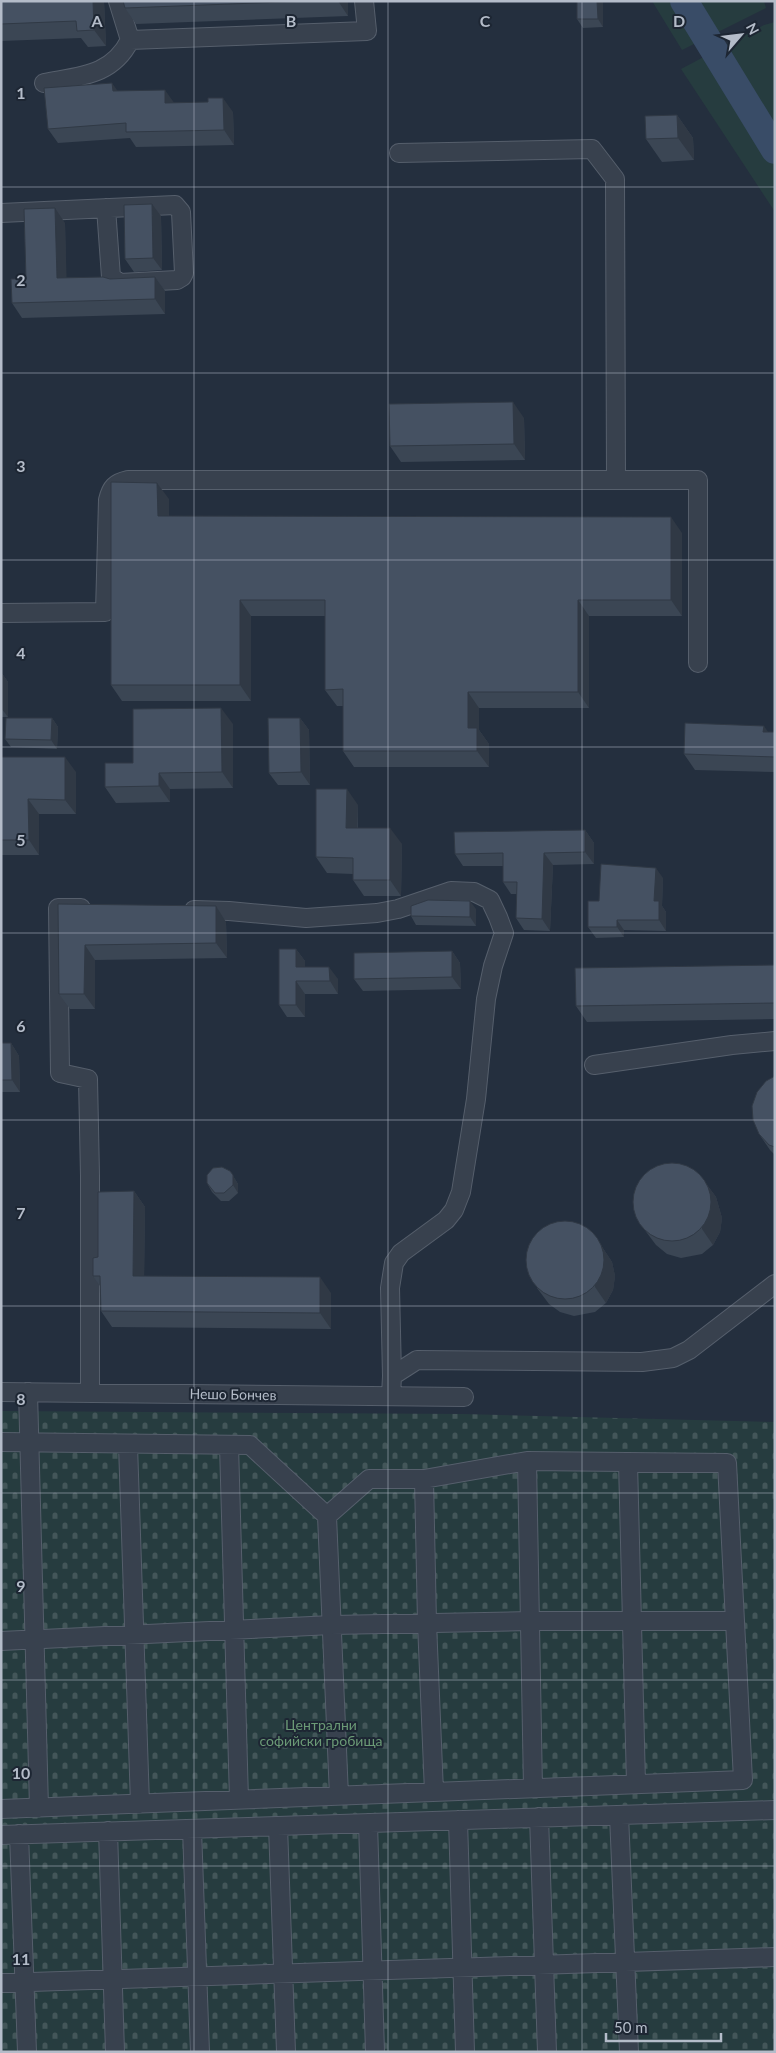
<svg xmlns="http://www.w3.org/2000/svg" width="776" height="2053" viewBox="0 0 776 2053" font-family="Lato,sans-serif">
  <defs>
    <pattern id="cemetery-stones" width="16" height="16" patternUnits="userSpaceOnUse" patternTransform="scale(1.25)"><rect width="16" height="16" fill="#263c3f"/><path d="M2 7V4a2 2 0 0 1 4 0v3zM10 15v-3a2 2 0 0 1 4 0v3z" fill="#435659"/></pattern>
  </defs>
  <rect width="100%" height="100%" fill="#242f3e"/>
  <!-- grass -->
  <path fill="#263c3f" d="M 652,1 L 764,1 L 766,8 L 682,50 Z
    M 775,22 L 775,212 L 681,69 L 764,25 Z"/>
  <!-- cemetery -->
  <path fill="url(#cemetery-stones)" d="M 1,1411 L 463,1414 L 775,1422 L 775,2052 L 1,2052 Z"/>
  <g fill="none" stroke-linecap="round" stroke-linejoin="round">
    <!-- river -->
    <path stroke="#394c67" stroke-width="28" d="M 684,1 L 775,150"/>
    <defs>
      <path id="minor" d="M 118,1 L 130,40
        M 44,83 C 80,76 112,76 130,40 L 367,31 L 364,1
        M 399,153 L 592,149 L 615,179 L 616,479
        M 1,213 L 175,205 L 181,212 L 184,273 L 182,277 L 177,280 L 120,283 L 111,277 L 106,208
        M 1,613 L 105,612 L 108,500 C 111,487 115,483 128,480 L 698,480 L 698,663
        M 81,908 L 58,908 L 60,1073 L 88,1079 L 90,1176 L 90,1393
        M 194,910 L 229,911 L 306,918 L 377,913 L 398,909 L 451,891 L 474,892 L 490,900 L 498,917 L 504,933 L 493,966 L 486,999 L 476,1099 L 461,1192 L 454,1210 L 446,1220 L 401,1253 L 394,1263 L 390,1288 L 392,1376 L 391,1396
        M 594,1065 L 732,1045 L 775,1041
        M 392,1376 L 417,1360 L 642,1362 L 673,1358 L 689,1350 L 775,1284
        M 1,1392 L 464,1397
        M 28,1392 L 39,1808
        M 1,1442 L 250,1445 L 327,1516 L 339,1796
        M 128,1445 L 140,1804
        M 229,1445 L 239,1800
        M 527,1461 L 533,1788
        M 628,1462 L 636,1784
        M 424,1479 L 427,1623 L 434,1792
        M 1,1641 L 332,1625 L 530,1621 L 733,1621
        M 1,1809 L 743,1780 L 727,1463 L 527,1461 L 424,1479 L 369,1479 L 327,1516
        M 619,1815 L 629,2052
        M 539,1817 L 547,2052
        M 458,1820 L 465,2052
        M 368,1823 L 375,2052
        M 278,1826 L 286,2052
        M 192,1829 L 200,2052
        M 108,1831 L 115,2052
        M 19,1834 L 27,2052
        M 1,1835 L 775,1810
        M 1,1983 L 775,1957"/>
    </defs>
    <!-- minor casing -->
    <use href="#minor" stroke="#565f6c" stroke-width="20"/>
    <!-- minor -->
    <use href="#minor" stroke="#38414e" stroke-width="18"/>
  </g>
  <!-- wall -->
  <path fill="#3b4654" d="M 1,1 L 104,1 L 106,46 L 88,47 L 81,38 L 1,41 Z
    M 123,1 L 348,1 L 348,16 L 136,24 L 125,8 Z
    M 577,1 L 603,1 L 603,27 L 583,28 L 577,19 Z
    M 118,91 L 174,103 L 233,112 L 234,145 L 136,147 L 130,138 L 58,143 L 48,129 Z
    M 677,115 L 693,138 L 694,160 L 662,162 L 646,139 Z
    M 161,216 L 162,270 L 134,272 L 125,259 Z
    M 65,223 L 66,278 L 110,279 L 155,277 L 165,291 L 165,314 L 22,318 L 12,303 L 26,279 Z
    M 524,418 L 525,460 L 401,462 L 390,446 Z
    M 169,499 L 169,516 L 682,533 L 682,616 L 589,616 L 589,708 L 479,708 L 479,730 L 489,744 L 489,767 L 354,767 L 343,751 L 343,706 L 337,706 L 325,690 L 325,616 L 251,616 L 251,701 L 122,701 L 111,685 Z
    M 1,672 L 8,682 L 8,717 L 1,717 Z
    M 52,718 L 58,727 L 57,749 L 11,747 L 5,739 Z
    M 300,718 L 309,730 L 310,785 L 278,785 L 269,773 Z
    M 233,724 L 233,788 L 170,789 L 170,802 L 116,803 L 105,787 L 133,763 Z
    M 775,732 L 775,772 L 695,770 L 684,754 Z
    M 1,757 L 76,772 L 76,814 L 39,814 L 39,855 L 1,855 Z
    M 358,805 L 358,828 L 402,844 L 401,896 L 364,896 L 353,880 L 353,874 L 327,873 L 316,857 Z
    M 585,830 L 594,843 L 594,864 L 553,865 L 550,931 L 524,930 L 516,918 L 517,894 L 511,894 L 503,882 L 503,866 L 463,866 L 455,854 Z
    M 663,878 L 662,906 L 666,912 L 666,931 L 624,930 L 624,937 L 596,938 L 588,927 L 599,901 Z
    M 58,904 L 226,922 L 227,958 L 95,960 L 95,1009 L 70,1009 L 59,994 Z
    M 476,909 L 476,926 L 416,925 L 411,916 Z
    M 296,949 L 305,961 L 305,967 L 338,979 L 338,994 L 305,994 L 305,1017 L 287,1017 L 279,1005 Z
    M 452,951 L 460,963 L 461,989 L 363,991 L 354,979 Z
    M 775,965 L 775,1019 L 587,1022 L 576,1006 Z
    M 1,1043 L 11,1043 L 19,1056 L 20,1092 L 1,1092 Z
    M 775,1076 L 775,1155 L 770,1150 L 759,1134 Z
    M 230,1171 L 238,1184 L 238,1193 L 229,1201 L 221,1201 L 212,1192 L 207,1183 Z
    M 704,1181 L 716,1197 L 722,1218 L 720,1232 L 713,1245 L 702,1254 L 681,1258 L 667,1254 L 656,1245 L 644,1229 Z
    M 134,1191 L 145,1207 L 144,1276 L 331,1293 L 331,1329 L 112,1327 L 101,1311 L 100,1286 L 93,1276 L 98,1257 Z
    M 593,1233 L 612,1262 L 615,1276 L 613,1290 L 606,1303 L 595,1312 L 574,1316 L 560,1312 L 549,1304 L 537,1288 Z"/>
  <!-- shaded-wall -->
  <path fill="#303945" d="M 93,1 L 104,1 L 106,46 L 94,30 Z
    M 338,1 L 348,1 L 348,16 Z
    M 597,1 L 603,1 L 603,27 L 598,19 Z
    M 112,83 L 122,97 L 113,91 Z
    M 165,90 L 175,104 L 165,103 Z
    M 223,98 L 233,112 L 234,145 L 224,130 Z
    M 677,115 L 693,138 L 694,160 L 678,138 Z
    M 152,204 L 161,216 L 162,270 L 153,258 Z
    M 55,208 L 65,223 L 67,292 L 57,278 Z
    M 155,277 L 165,291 L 165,314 L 155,299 Z
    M 513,402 L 524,418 L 525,460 L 514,444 Z
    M 157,483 L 169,499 L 169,532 L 158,516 Z
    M 671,517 L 682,533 L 682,616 L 671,600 Z
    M 240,600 L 251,616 L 251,701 L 240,685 Z
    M 578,600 L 589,616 L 589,708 L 578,692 Z
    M 1,672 L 8,682 L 8,717 L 1,708 Z
    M 468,692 L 479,708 L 479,730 L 489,744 L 489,767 L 477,751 L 468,728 Z
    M 221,708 L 233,724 L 233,788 L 222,772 Z
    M 52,718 L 58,727 L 57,749 L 51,740 Z
    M 300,718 L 309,730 L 310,785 L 301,772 Z
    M 764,726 L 775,742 L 763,732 Z
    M 65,757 L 76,772 L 76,814 L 65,800 Z
    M 159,773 L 170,789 L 170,802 L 159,786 Z
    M 347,789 L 358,805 L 357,844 L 346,828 Z
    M 28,799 L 39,814 L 39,855 L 29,840 Z
    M 390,828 L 402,844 L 401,896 L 390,880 Z
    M 585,830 L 594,843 L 594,864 L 585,852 Z
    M 544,853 L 553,865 L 550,931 L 542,919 Z
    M 656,868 L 663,878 L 662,906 L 666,912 L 666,931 L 659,920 L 654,901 Z
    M 470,901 L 476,909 L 476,926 L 470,917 Z
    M 216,906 L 226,922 L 227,958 L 216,943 Z
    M 617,920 L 624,930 L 624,937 L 617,927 Z
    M 85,945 L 95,960 L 95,1009 L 84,994 Z
    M 296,949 L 305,961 L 305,979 L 296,967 Z
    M 452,951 L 460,963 L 461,989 L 452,977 Z
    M 329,967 L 338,979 L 338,994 L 330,981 Z
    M 296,981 L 305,994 L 305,1017 L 296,1005 Z
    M 11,1043 L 19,1056 L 20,1092 L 12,1080 Z
    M 230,1171 L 238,1184 L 238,1193 L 233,1185 Z
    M 704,1181 L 716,1197 L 722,1218 L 720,1232 L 713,1245 L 702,1229 Z
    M 134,1191 L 145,1207 L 144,1292 L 133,1276 Z
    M 593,1233 L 612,1262 L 615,1276 L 613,1290 L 606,1303 L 595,1287 Z
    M 320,1277 L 331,1293 L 331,1329 L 320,1313 Z"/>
  <!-- building -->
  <path fill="#455162" stroke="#303945" d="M 1,1 L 93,1 L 94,30 L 77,31 L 76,21 L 1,24 Z
    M 123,1 L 309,1 L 125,8 Z
    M 577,1 L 597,1 L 598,19 L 577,19 Z
    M 112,83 L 113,91 L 165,90 L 165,103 L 208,102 L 208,98 L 223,98 L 224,130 L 126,132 L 126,123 L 48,129 L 44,88 Z
    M 677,115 L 678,138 L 646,139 L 645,116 Z
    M 152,204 L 153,258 L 125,259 L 124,205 Z
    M 55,208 L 57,278 L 103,277 L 110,279 L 155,277 L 155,299 L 12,303 L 11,279 L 26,279 L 24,209 Z
    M 513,402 L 514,444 L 390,446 L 389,404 Z
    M 111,482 L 157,483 L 158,516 L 671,517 L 671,600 L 578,600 L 578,692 L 468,692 L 468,728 L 477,728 L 477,751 L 343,751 L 343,689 L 325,690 L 325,600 L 240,600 L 240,685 L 111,685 Z
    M 221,708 L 222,772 L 159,773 L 159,786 L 105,787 L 105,763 L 133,763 L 133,709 Z
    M 6,718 L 52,718 L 51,740 L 5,739 Z
    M 268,718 L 300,718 L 301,772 L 269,773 Z
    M 685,723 L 764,726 L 763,732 L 775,732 L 775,757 L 684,754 Z
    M 1,757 L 65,757 L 65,800 L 28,799 L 29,840 L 1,840 Z
    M 316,789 L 347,789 L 346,828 L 390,828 L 390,880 L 353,880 L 353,858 L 316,857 Z
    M 585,830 L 585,852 L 544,853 L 542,919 L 516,918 L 517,882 L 503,882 L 503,853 L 455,854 L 454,832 Z
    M 601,864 L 656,868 L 654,901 L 659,901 L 659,920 L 617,920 L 617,927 L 588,927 L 588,901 L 599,901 Z
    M 428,900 L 470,901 L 470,917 L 411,916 L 411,906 Z
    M 58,904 L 216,906 L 216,943 L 85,945 L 84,994 L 59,994 Z
    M 279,949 L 296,949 L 296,967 L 329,967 L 330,981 L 296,981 L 296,1005 L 279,1005 Z
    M 452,951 L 452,977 L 354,979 L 354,953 Z
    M 775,965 L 775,1003 L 576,1006 L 575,968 Z
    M 1,1043 L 11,1043 L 12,1080 L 1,1080 Z
    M 775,1076 L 775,1147 L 769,1145 L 759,1134 L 753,1120 L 752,1106 L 757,1092 L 766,1081 Z
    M633 1202a39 39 0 1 1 78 0a39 39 0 1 1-78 0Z
    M 222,1167 L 230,1171 L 233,1175 L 233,1185 L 224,1193 L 215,1193 L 207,1183 L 207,1175 L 213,1168 Z
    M 134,1191 L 133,1276 L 320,1277 L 320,1313 L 101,1311 L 100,1276 L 93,1276 L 93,1258 L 98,1257 L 98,1192 Z
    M526 1260a39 39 0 1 1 78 0a39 39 0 1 1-78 0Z"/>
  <!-- grid -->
  <path fill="none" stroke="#b4bcc9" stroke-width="1" stroke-opacity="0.55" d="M 194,1 L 194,2052M 388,1 L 388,2052M 582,1 L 582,2052M 1,187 L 775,187M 1,373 L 775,373M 1,560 L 775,560M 1,747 L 775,747M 1,933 L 775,933M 1,1120 L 775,1120M 1,1306 L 775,1306M 1,1493 L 775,1493M 1,1680 L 775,1680M 1,1866 L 775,1866"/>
  <g text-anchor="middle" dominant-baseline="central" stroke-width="4" stroke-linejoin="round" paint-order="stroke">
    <!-- street labels -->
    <g font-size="14" fill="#b4bcc9" stroke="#1d2633">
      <text transform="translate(233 1394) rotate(1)">Нешо Бончев</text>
    </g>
    <!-- park labels -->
    <g font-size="14" fill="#6b9a76" stroke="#1d2633">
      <text x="321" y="1724">Централни<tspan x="321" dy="16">софийски гробища</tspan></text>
    </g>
  </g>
  <g font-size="16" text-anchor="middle" font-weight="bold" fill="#b4bcc9" stroke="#1d2633" stroke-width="4" stroke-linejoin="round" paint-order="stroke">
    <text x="97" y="27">A</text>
    <text x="291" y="27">B</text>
    <text x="485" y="27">C</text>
    <text x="679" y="27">D</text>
    <text x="21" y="99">1</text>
    <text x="21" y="286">2</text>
    <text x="21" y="472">3</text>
    <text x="21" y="659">4</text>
    <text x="21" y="846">5</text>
    <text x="21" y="1032">6</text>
    <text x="21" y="1219">7</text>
    <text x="21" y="1405">8</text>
    <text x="21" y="1592">9</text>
    <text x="21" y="1779">10</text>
    <text x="21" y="1965">11</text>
  </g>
  <!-- border -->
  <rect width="776" height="2053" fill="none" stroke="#b4bcc9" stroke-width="5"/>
  <!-- north arrow -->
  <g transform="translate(741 35) rotate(62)" stroke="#1d2633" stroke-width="4" paint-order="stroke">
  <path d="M0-4L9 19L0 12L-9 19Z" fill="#b4bcc9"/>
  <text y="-8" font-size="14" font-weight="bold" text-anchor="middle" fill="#b4bcc9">N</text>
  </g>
  <!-- scale -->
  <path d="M606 2033v8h115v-8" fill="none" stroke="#b4bcc9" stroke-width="2.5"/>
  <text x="614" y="2033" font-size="15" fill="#b4bcc9" stroke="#1d2633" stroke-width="4" paint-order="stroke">50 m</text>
</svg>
